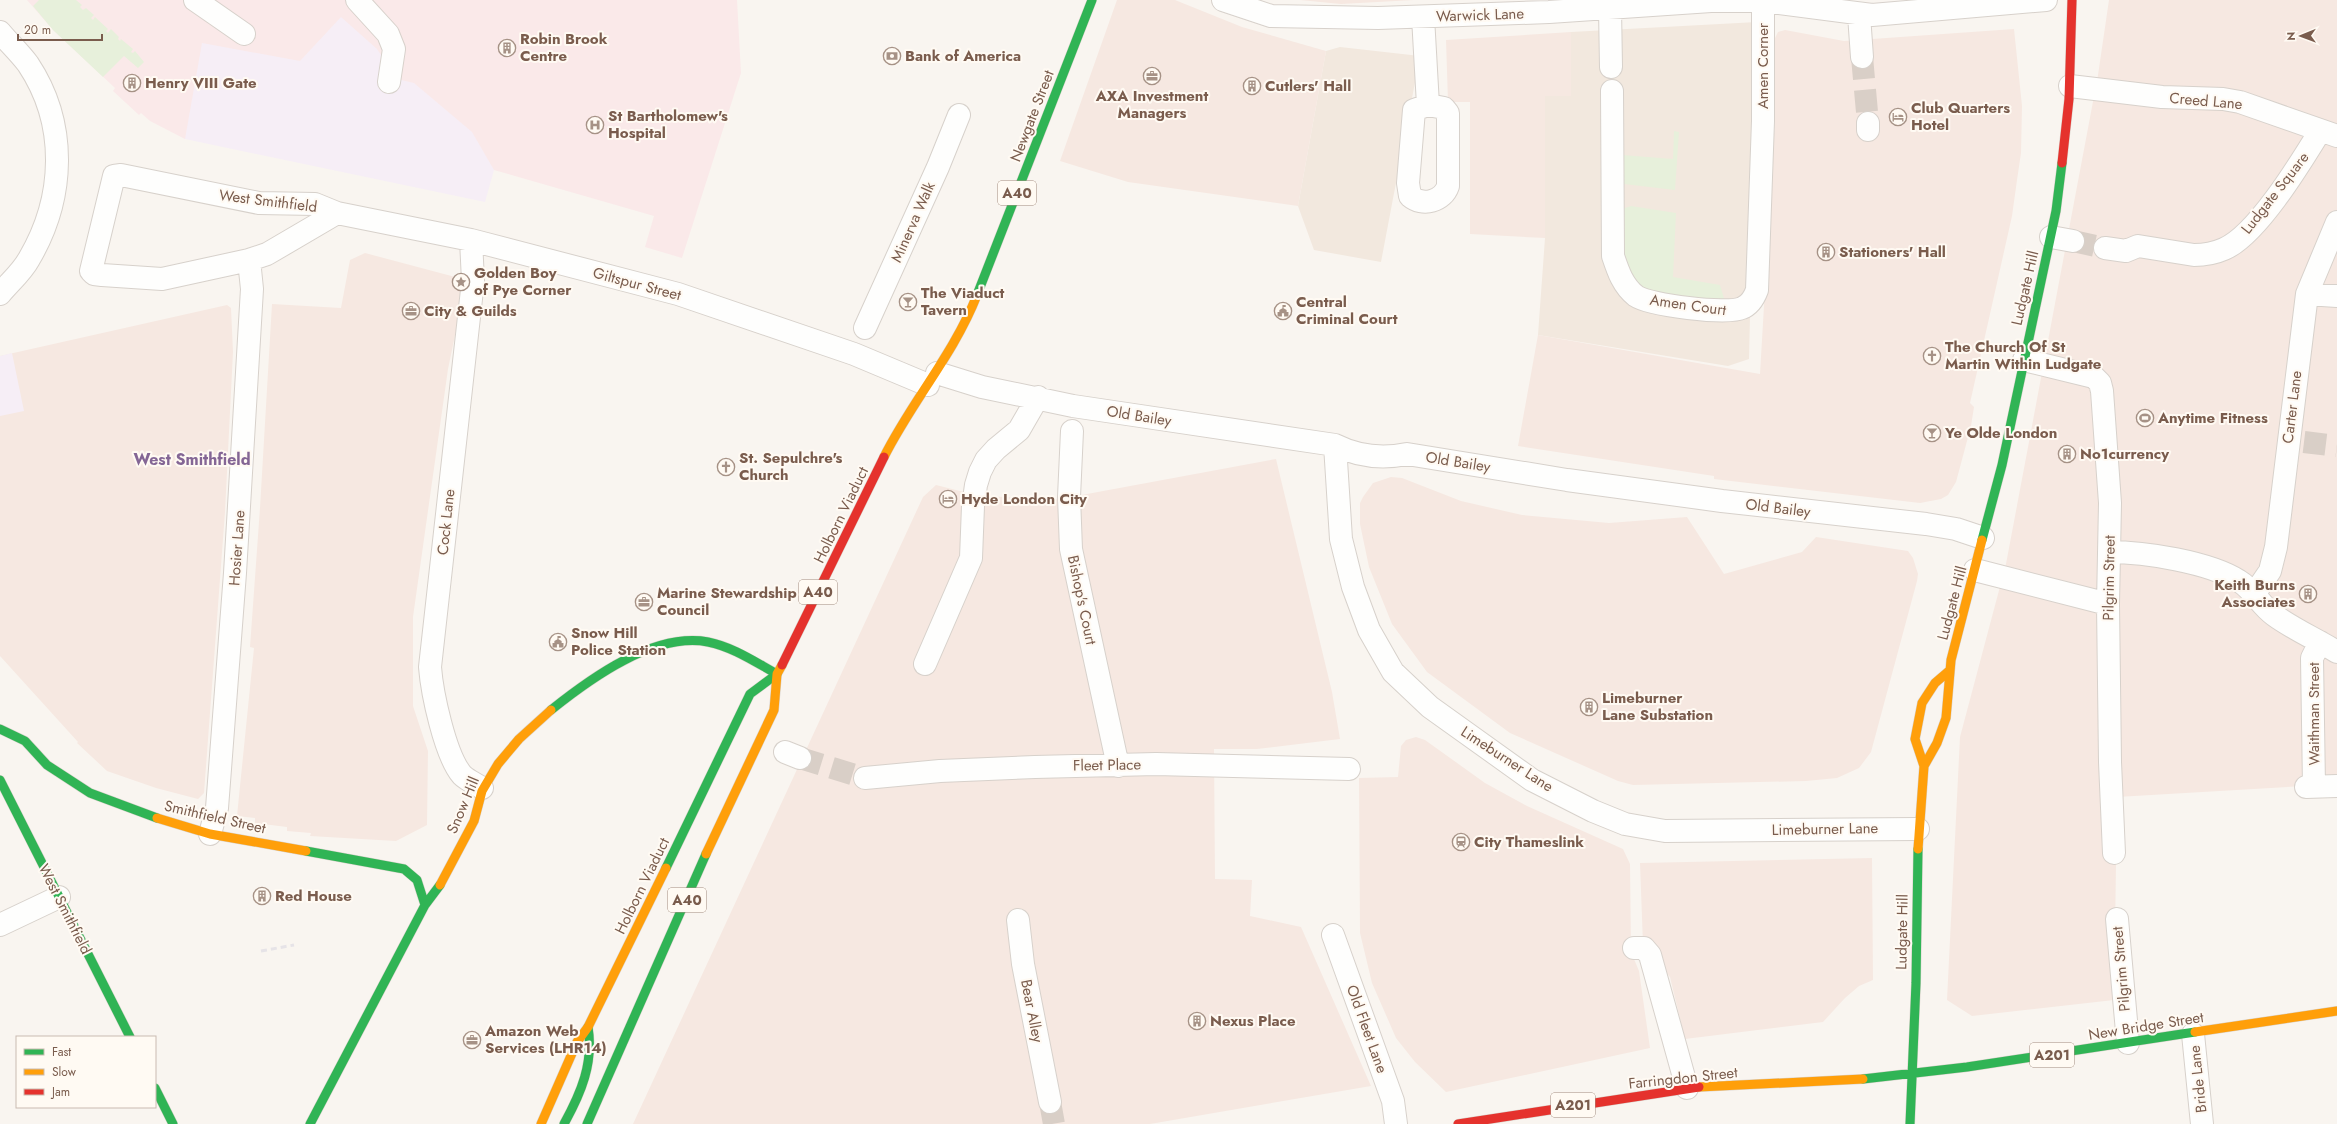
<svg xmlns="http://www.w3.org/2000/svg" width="2337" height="1124" viewBox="0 0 2337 1124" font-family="Jost,sans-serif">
  <rect width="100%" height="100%" fill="#f9f5f0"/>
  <!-- residential -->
  <path fill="#f2e8de" d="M 1757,22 L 1749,359 L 1728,366 L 1538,335 L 1545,238 L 1545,96 L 1571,96 L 1571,32 Z
    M 1340,47 L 1420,56 L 1381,262 L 1314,250 L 1298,206 L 1326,51 Z"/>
  <!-- commercial -->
  <path fill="#f6e8e1" d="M 1117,0 L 1175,0 L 1242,27 L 1326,51 L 1298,206 L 1128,182 L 1060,161 Z
    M 1300,0 L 1414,0 L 1341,4 Z
    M 2109,0 L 2337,0 L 2337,784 L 2117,797 L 2114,1000 L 1972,1016 L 1947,1000 L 1960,737 L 2006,564 L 2098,75 Z
    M 2014,29 L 2022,106 L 2021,153 L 2017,180 L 2012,216 L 1970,403 L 1974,407 L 1971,426 L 1956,482 L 1948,495 L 1941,499 L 1920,503 L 1714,479 L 1714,476 L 1518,446 L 1538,335 L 1760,374 L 1775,118 L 1775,38 L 1778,32 L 1785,30 L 1844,41 Z
    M 1571,32 L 1571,96 L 1545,96 L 1545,238 L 1470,234 L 1470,102 L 1448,102 L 1446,40 Z
    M 365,253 L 459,278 L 465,287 L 448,369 L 413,617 L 413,706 L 428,751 L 427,825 L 396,841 L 310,836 L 311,833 L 287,831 L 287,827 L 255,823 L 255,818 L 237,816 L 254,648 L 250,647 L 260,508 L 272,304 L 341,308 L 350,260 Z
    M 227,305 L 231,308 L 233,352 L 225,512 L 204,793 L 198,799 L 156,788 L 107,771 L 77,743 L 78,742 L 0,656 L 0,356 Z
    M 1276,459 L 1332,692 L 1340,739 L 1257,749 L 1214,749 L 1215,879 L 1252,880 L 1250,916 L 1301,927 L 1371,1086 L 1150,1124 L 633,1124 L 923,497 L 936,485 L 980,496 L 1060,499 Z
    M 1391,477 L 1402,478 L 1461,501 L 1522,515 L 1609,523 L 1687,517 L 1724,574 L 1802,552 L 1816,537 L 1908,551 L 1913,558 L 1918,574 L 1917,581 L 1871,752 L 1859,768 L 1837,778 L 1806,781 L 1633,785 L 1618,781 L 1510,733 L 1427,672 L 1392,624 L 1369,567 L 1360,524 L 1360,503 L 1363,497 L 1373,483 Z
    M 1416,737 L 1425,740 L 1485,783 L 1527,806 L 1623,849 L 1630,864 L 1631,952 L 1639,971 L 1650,1048 L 1446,1092 L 1415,1062 L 1396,1038 L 1372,983 L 1360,933 L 1359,778 L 1398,777 L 1401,746 L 1406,740 Z
    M 1872,858 L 1873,980 L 1859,986 L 1845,998 L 1823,1022 L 1685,1039 L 1670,977 L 1643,945 L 1640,863 Z"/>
  <!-- education -->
  <path fill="#f6eef6" d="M 359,0 L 511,146 L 494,170 L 485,202 L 185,139 L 178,135 L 184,74 L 199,31 Z
    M 12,353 L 24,411 L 0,416 L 0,356 Z"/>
  <!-- medical -->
  <path fill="#fae9e9" d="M 27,0 L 737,0 L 741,73 L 682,258 L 645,247 L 654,216 L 494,170 L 472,132 L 414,83 L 397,79 L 377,49 L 341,17 L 300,61 L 202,43 L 185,139 L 150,121 L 141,113 L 139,115 L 113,91 L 115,88 L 53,30 Z"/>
  <!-- green -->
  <path fill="#e7f0db" d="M 39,0 L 76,0 L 82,5 L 80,7 L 83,10 L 86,8 L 94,15 L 91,18 L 93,20 L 95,17 L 108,29 L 106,31 L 108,33 L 111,29 L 119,37 L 118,39 L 120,41 L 121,39 L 133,49 L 131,52 L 133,53 L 135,51 L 144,62 L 138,68 L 124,56 L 103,77 L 53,30 L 33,6 Z
    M 1674,131 L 1679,132 L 1675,190 L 1624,184 L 1620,176 L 1622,155 L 1673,159 Z
    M 1631,206 L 1676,213 L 1673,277 L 1720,285 L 1726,305 L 1640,290 L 1623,271 L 1622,209 Z"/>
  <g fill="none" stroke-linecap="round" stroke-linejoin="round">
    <!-- street-tunnel -->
    <path stroke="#d9cfc7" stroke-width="22" stroke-dasharray="22 11" stroke-linecap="butt" d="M 1862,57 L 1868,123
      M 2073,241 L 2105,248
      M 2304,442 L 2337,446
      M 800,758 L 865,778
      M 1050,1102 L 1054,1124"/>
    <defs>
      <path id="street" d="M 195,0 L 244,34
        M 357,0 L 388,34 L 394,49 L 389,82
        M 1223,0 L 1271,16 L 1378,18 L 1549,12 L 1711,1 L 1763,1 L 1872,15 L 2046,0
        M 1610,8 L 1611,67
        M 1859,15 L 1862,57
        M 1423,17 L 1428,105
        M 0,32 C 9,43 20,53 28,64 C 68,124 65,198 29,259 C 22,272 9,283 0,294
        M 2070,86 L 2162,97 L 2223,99 L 2240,102 L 2337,136
        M 1612,91 L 1613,256 C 1618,271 1623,286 1636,296 C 1649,305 1727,315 1742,308 C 1750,305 1754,298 1757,290 L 1763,121 L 1763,1
        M 1428,105 L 1444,108 L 1448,113 L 1448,186 C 1443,201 1423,207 1410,196 L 1408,183 L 1414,110 Z
        M 1868,123 L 1868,130
        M 337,213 L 267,254 L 249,260 L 162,279 L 102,275 L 94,274 L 91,271 L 114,176 L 121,175 L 259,203 L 315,204 L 337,213 L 471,240 L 678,294 L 854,354 L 928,385
        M 2051,237 L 2073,241
        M 471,240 L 473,281 L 430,667 C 432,693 445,755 462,775 C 467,780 476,784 482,788
        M 2105,248 L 2126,251 L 2138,246 L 2194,255 C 2204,255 2215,253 2224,249 C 2257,235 2301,162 2320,131
        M 2307,294 L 2337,296
        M 865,328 L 938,167 L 959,115
        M 2024,360 L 2094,377 L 2100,383 L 2102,391 L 2110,503 L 2108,604 L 2110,762 L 2114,853
        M 937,373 L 982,387 L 1073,406 L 1335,445 C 1357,456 1382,459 1407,454 L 1567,480 L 1722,501 L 1926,524 L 1956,529 L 1983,538
        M 1072,431 L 1069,497 L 1071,549 L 1118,766
        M 1335,445 L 1341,539 L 1353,587 L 1369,630 L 1393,672 L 1430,707 L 1532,780 L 1593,811 L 1625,824 L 1665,831 L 1918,829
        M 2109,552 C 2145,552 2209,562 2239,581 C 2254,590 2260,605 2274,615 C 2293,629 2316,639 2337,652
        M 1975,570 L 2108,604
        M 2255,593 L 2270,571 L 2276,547 L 2307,294 L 2337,222
        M 925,664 L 971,558 L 973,506 L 976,485 L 980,472 L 986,460 L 996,449 L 1019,430 L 1038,397
        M 785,752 L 800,758
        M 865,778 L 940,771 L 1035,767 L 1156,764 L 1349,769
        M 2314,786 L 2312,658 L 2320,642
        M 2306,787 L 2337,786
        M 210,834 L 217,808 L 235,573 L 252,289 L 249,260
        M 2117,919 L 2128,1043
        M 1018,920 L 1023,964 L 1050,1102
        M 0,925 L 59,897
        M 1333,935 L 1393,1101 L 1396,1124
        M 1634,948 L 1644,948 L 1650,955 L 1687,1088
        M 2193,1034 L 2202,1124"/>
      <path id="fast" d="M 977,295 L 1092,0
        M 1982,540 L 2002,465 L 2056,211 L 2062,163
        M 551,710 C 591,678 654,632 708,642 C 733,647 755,662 777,674
        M 0,729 L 25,741 L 47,765 L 90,793 L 157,818
        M 0,780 L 130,1037
        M 306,851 L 404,869 L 417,880 L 425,905
        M 666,868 L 750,694 L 777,674
        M 1863,1079 L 1967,1067 L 2195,1032
        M 155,1088 L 173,1124
        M 310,1124 L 425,905 L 440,885
        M 564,1124 C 581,1093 594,1063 588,1027
        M 587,1124 L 706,854
        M 1910,1124 L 1916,983 L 1918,849"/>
      <path id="slow" d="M 884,457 C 912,401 954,354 977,295
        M 1924,766 L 1937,743 L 1946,718 L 1951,660 L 1982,540
        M 157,818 L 210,834 L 306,851
        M 1918,849 L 1924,766 L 1915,739 L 1922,703 L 1935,683 L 1949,671
        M 706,854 L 774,710 L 777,674 L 782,665
        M 440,885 L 474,821 L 482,791 L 498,764 L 519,739 L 551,710
        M 2195,1032 L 2337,1011
        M 1699,1087 L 1863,1079
        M 541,1124 L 577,1042 L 588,1027 L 666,868"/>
      <path id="jam" d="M 2062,163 L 2069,99 L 2072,0
        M 782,665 L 884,457
        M 1458,1124 L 1699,1087"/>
    </defs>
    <!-- street casing -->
    <use href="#street" stroke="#d7d1cb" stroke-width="24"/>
    <!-- fast casing -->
    <use href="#fast" stroke="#d9d2cb" stroke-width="10"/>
    <!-- slow casing -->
    <use href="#slow" stroke="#d9d2cb" stroke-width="10"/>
    <!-- jam casing -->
    <use href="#jam" stroke="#d9d2cb" stroke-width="10"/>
    <!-- street -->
    <use href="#street" stroke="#fefefd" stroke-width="22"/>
    <!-- fast -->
    <use href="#fast" stroke="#30b455" stroke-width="9"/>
    <!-- slow -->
    <use href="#slow" stroke="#ff9f0a" stroke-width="9"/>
    <!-- jam -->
    <use href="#jam" stroke="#e5322d" stroke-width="9"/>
    <!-- rail -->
    <path stroke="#e6e3e7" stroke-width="3" stroke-dasharray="6 4" stroke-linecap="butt" d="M 261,951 L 294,945"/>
  </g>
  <!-- icons -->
  <defs>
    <symbol id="building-ring" viewBox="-11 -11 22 22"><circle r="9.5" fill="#fffaf3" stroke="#a69286" stroke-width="1.5"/><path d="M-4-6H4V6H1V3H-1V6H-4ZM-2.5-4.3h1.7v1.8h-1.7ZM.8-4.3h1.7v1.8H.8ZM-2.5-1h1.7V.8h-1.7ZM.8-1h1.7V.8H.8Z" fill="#a69286"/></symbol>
    <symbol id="bank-ring" viewBox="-11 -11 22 22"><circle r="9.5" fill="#fffaf3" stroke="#a69286" stroke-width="1.5"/><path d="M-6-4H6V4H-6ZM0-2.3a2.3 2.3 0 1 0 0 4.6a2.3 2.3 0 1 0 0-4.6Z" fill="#a69286"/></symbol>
    <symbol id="office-ring" viewBox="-11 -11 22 22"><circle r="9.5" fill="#fffaf3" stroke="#a69286" stroke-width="1.5"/><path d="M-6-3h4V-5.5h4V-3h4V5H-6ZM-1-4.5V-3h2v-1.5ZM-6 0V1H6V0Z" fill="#a69286"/></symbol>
    <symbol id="hotel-ring" viewBox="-11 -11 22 22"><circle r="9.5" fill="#fffaf3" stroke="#a69286" stroke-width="1.5"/><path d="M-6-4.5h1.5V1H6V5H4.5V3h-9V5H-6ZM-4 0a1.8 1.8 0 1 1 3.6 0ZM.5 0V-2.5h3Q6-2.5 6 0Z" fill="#a69286"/></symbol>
    <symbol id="hospital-ring" viewBox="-11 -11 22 22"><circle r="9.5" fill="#fffaf3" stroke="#a69286" stroke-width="1.5"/><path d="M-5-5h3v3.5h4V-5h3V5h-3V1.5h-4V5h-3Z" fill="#a69286"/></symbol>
    <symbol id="sight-ring" viewBox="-11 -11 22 22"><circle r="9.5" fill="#fffaf3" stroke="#a69286" stroke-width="1.5"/><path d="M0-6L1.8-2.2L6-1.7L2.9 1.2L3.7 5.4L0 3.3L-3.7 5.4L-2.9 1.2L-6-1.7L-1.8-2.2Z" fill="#a69286"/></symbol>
    <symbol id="bar-ring" viewBox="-11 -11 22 22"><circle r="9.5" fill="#fffaf3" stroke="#a69286" stroke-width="1.5"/><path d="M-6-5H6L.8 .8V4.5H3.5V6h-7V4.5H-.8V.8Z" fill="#a69286"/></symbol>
    <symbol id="civic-ring" viewBox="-11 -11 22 22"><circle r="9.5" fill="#fffaf3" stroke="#a69286" stroke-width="1.5"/><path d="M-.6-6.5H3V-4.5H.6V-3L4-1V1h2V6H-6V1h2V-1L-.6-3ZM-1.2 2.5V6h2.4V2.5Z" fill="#a69286"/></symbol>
    <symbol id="church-ring" viewBox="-11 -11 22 22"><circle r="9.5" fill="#fffaf3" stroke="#a69286" stroke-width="1.5"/><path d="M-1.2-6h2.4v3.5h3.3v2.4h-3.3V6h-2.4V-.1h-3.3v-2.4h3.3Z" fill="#a69286"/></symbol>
    <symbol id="stadium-ring" viewBox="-11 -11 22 22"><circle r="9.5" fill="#fffaf3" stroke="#a69286" stroke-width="1.5"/><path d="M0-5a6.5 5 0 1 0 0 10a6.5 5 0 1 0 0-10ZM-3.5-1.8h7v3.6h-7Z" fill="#a69286"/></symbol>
    <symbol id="station-ring" viewBox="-11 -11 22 22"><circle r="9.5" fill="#fffaf3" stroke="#a69286" stroke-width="1.5"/><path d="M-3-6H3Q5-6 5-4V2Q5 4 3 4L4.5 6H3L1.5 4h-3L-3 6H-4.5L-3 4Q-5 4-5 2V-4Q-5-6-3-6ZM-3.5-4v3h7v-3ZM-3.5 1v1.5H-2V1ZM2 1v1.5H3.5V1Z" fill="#a69286"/></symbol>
  </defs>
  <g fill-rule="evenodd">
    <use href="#building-ring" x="497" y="38" width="20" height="20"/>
    <use href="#bank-ring" x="882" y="46" width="20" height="20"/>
    <use href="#office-ring" x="1142" y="66" width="20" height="20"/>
    <use href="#building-ring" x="122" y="73" width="20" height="20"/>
    <use href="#building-ring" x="1242" y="76" width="20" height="20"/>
    <use href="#hotel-ring" x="1888" y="107" width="20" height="20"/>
    <use href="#hospital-ring" x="585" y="115" width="20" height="20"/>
    <use href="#building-ring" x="1816" y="242" width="20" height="20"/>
    <use href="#sight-ring" x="451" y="272" width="20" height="20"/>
    <use href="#bar-ring" x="898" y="292" width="20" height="20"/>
    <use href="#office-ring" x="401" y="301" width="20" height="20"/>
    <use href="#civic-ring" x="1273" y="301" width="20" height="20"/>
    <use href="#church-ring" x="1922" y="346" width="20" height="20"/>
    <use href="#stadium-ring" x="2135" y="408" width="20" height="20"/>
    <use href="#bar-ring" x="1922" y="423" width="20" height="20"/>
    <use href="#building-ring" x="2057" y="444" width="20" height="20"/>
    <use href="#church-ring" x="716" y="457" width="20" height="20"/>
    <use href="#hotel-ring" x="938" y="489" width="20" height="20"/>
    <use href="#building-ring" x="2298" y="584" width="20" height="20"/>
    <use href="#office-ring" x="634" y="592" width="20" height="20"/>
    <use href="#civic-ring" x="548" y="632" width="20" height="20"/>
    <use href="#building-ring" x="1579" y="697" width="20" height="20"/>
    <use href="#station-ring" x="1451" y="832" width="20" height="20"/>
    <use href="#building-ring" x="252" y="886" width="20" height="20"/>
    <use href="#building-ring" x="1187" y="1011" width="20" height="20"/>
    <use href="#office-ring" x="462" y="1030" width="20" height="20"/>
  </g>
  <g text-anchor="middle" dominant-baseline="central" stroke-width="4" stroke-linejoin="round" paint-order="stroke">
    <!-- shield labels -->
    <g fill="#fffaf3" stroke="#a28b7f" stroke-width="1">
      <rect x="998" y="181" width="38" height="24" rx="3"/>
      <rect x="799" y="580" width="38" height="24" rx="3"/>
      <rect x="668" y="888" width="38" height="24" rx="3"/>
      <rect x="2030" y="1043" width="44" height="24" rx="3"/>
      <rect x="1551" y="1093" width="44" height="24" rx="3"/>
    </g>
    <g font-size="14" font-weight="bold" fill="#7a5c4d">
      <text x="1017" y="193">A40</text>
      <text x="818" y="592">A40</text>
      <text x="687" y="900">A40</text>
      <text x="2052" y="1055">A201</text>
      <text x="1573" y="1105">A201</text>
    </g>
    <!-- street labels -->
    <g font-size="15" fill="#7a5c4d" stroke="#fffaf3">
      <text transform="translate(1480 15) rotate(-2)">Warwick Lane</text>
      <text transform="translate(1763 66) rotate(-90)">Amen Corner</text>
      <text transform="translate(2206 101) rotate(5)">Creed Lane</text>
      <text transform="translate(1032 116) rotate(-69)">Newgate Street</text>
      <text transform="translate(2275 193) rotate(-52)">Ludgate Square</text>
      <text transform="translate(268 201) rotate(7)">West Smithfield</text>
      <text transform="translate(913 222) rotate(-66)">Minerva Walk</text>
      <text transform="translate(637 284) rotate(15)">Giltspur Street</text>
      <text transform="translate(2025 288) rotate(-77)">Ludgate Hill</text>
      <text transform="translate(1688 305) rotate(8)">Amen Court</text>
      <text transform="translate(2292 407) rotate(-83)">Carter Lane</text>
      <text transform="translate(1139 416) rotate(9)">Old Bailey</text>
      <text transform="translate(1458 462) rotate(9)">Old Bailey</text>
      <text transform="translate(1778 508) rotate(7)">Old Bailey</text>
      <text transform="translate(841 515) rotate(-64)">Holborn Viaduct</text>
      <text transform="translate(446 522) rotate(-84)">Cock Lane</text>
      <text transform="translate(237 548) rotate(-86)">Hosier Lane</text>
      <text transform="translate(2109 578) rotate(-89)">Pilgrim Street</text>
      <text transform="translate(1082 600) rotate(78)">Bishop's Court</text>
      <text transform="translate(1952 603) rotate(-75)">Ludgate Hill</text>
      <text transform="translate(2314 714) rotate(-90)">Waithman Street</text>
      <text transform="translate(1507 759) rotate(33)">Limeburner Lane</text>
      <text transform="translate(1107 765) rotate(-1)">Fleet Place</text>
      <text transform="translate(463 805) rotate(-67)">Snow Hill</text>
      <text transform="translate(215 817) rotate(13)">Smithfield Street</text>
      <text transform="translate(1825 829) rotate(-1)">Limeburner Lane</text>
      <text transform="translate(642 886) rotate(-64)">Holborn Viaduct</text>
      <text transform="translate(65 909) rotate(63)">West Smithfield</text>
      <text transform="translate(1902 932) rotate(-89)">Ludgate Hill</text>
      <text transform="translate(2121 969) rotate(-95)">Pilgrim Street</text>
      <text transform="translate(1032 1011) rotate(79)">Bear Alley</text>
      <text transform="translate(2146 1026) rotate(-9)">New Bridge Street</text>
      <text transform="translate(1367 1029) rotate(70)">Old Fleet Lane</text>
      <text transform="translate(1683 1078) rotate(-6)">Farringdon Street</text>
      <text transform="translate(2198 1079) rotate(-96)">Bride Lane</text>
    </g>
    <!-- poi labels -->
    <g font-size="15" font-weight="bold" fill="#7a5c4d" stroke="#fffaf3" text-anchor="start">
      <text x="520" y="39">Robin Brook<tspan x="520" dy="17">Centre</tspan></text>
      <text x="905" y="56">Bank of America</text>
      <text x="145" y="83">Henry VIII Gate</text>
      <text x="1265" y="86">Cutlers' Hall</text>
      <text x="1152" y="96" text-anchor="middle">AXA Investment<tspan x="1152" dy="17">Managers</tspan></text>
      <text x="1911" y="108">Club Quarters<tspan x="1911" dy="17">Hotel</tspan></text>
      <text x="608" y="116">St Bartholomew's<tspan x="608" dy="17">Hospital</tspan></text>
      <text x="1839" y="252">Stationers' Hall</text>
      <text x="474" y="273">Golden Boy<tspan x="474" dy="17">of Pye Corner</tspan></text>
      <text x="921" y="293">The Viaduct<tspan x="921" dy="17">Tavern</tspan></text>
      <text x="1296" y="302">Central<tspan x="1296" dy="17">Criminal Court</tspan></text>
      <text x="424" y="311">City &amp; Guilds</text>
      <text x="1945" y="347">The Church Of St<tspan x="1945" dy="17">Martin Within Ludgate</tspan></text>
      <text x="2158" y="418">Anytime Fitness</text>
      <text x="1945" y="433">Ye Olde London</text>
      <text x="2080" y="454">No1currency</text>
      <text x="739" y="458">St. Sepulchre's<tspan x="739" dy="17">Church</tspan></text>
      <text x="961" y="499">Hyde London City</text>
      <text x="2295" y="585" text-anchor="end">Keith Burns<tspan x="2295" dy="17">Associates</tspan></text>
      <text x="657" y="593">Marine Stewardship<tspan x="657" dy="17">Council</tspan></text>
      <text x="571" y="633">Snow Hill<tspan x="571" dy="17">Police Station</tspan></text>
      <text x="1602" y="698">Limeburner<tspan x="1602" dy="17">Lane Substation</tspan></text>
      <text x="1474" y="842">City Thameslink</text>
      <text x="275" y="896">Red House</text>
      <text x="1210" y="1021">Nexus Place</text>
      <text x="485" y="1031">Amazon Web<tspan x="485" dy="17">Services (LHR14)</tspan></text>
    </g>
    <!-- neighbourhood labels -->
    <g font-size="16" font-weight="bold" fill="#846695" stroke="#fffaf3">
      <text x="192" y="459">West Smithfield</text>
    </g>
  </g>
  <!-- legend -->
  <rect x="16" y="1036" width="140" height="72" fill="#fffaf3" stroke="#cabbb1"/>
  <rect x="24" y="1049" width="20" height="6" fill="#30b455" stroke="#cabbb1"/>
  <text x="52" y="1056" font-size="12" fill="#7a5c4d">Fast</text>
  <rect x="24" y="1069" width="20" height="6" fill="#ff9f0a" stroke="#cabbb1"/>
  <text x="52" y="1076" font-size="12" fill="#7a5c4d">Slow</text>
  <rect x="24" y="1089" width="20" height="6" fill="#e5322d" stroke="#cabbb1"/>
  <text x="52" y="1096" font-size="12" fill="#7a5c4d">Jam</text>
  <!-- north arrow -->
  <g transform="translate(2301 36) rotate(269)" stroke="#fffaf3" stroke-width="3" paint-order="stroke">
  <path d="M0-3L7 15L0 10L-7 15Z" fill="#7a5c4d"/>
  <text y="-6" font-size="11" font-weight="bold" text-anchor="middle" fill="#7a5c4d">N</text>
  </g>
  <!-- scale -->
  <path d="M18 34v6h84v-6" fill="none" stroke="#7a5c4d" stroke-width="2"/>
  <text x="24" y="34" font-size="12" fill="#7a5c4d" stroke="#fffaf3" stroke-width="3" paint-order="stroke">20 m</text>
</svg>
